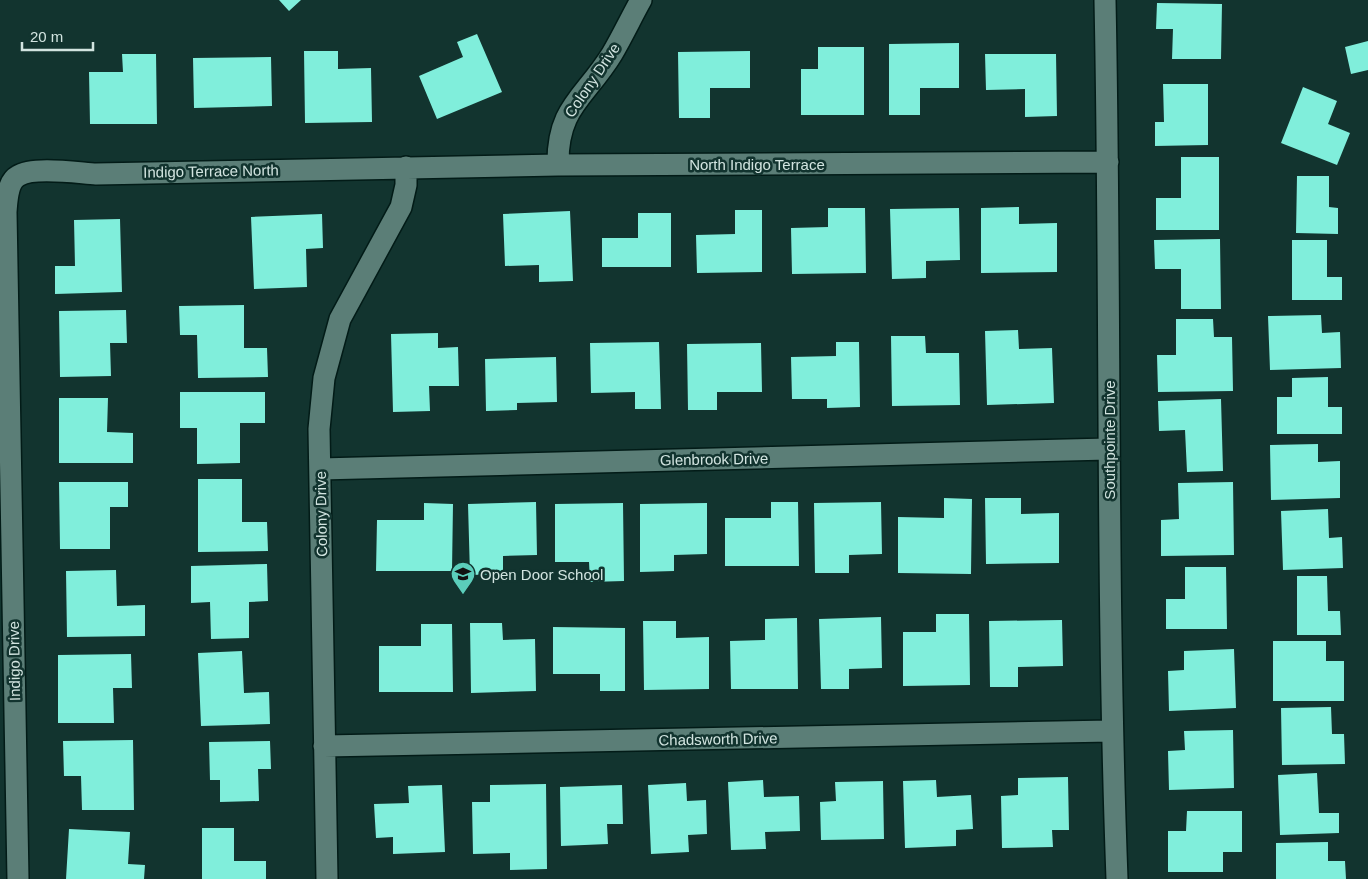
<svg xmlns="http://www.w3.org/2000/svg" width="1368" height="879" viewBox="0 0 1368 879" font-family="Helvetica,sans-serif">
  <rect width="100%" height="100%" fill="#12342f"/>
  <!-- building -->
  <path fill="#80eedb" d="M 279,0 L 301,0 L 289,11 Z
    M 1157,3 L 1222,4 L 1221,59 L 1172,59 L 1173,29 L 1156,29 Z
    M 477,34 L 502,92 L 437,119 L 419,76 L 463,57 L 457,42 Z
    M 1368,41 L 1368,70 L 1351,74 L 1345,47 Z
    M 959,43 L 959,88 L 920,88 L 920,115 L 889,115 L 889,44 Z
    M 818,47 L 864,47 L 864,115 L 801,115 L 801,69 L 818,69 Z
    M 304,51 L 338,51 L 338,69 L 371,68 L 372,122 L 305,123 Z
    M 750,51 L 750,88 L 710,88 L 710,118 L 679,118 L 678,52 Z
    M 122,54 L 156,54 L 157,124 L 90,124 L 89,72 L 123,72 Z
    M 985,54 L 1056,54 L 1057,116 L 1025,117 L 1025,89 L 986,90 Z
    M 271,57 L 272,106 L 194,108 L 193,58 Z
    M 1163,84 L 1208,84 L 1208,145 L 1155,146 L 1155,122 L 1164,122 Z
    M 1303,87 L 1337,101 L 1328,124 L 1350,133 L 1337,165 L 1281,143 Z
    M 1181,157 L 1219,157 L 1219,230 L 1156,230 L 1156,198 L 1181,198 Z
    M 1297,176 L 1329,176 L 1329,207 L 1338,208 L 1338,234 L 1296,233 Z
    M 1019,207 L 1019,224 L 1057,223 L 1057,272 L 981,273 L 981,208 Z
    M 828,208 L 865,208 L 866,273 L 792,274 L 791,228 L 828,227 Z
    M 959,208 L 960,260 L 926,261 L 926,278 L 892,279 L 890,209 Z
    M 735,210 L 762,210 L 762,272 L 697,273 L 696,235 L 735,234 Z
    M 570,211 L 573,281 L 539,282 L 539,265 L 505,266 L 503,214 Z
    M 638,213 L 671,213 L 671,267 L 602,267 L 602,238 L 638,238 Z
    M 322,214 L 323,248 L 306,249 L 307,287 L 254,289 L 251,217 Z
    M 120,219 L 122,292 L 55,294 L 55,266 L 75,266 L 74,220 Z
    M 1220,239 L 1221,309 L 1181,309 L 1181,269 L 1155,269 L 1154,240 Z
    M 1292,240 L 1327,240 L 1327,277 L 1342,277 L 1342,300 L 1292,300 Z
    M 244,305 L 244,348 L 267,348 L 268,377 L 198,378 L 197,335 L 180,335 L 179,306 Z
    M 126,310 L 127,343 L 110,343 L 111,376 L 60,377 L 59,311 Z
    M 1321,315 L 1322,333 L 1340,332 L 1341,368 L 1270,370 L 1268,316 Z
    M 1176,319 L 1213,319 L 1214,337 L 1232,337 L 1233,391 L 1158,392 L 1157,355 L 1176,355 Z
    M 1018,330 L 1019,349 L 1052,348 L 1054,403 L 987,405 L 985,331 Z
    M 438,333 L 438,348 L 458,347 L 459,386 L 429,386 L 430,411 L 393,412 L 391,334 Z
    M 891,336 L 925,336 L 926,353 L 959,353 L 960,405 L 892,406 Z
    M 659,342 L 661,409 L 635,409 L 635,392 L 591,393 L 590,343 Z
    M 836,342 L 859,342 L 860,407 L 827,408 L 827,399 L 792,399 L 791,357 L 836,356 Z
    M 761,343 L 762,392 L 717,392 L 717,410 L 688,410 L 687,344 Z
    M 556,357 L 557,402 L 517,403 L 517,410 L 486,411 L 485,359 Z
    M 1328,377 L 1328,407 L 1342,407 L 1342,434 L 1277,434 L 1277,397 L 1292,397 L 1292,378 Z
    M 180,392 L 265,392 L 265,423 L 240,423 L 240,463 L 197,464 L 197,428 L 180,428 Z
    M 59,398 L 108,398 L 107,432 L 133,433 L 133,463 L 59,463 Z
    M 1221,399 L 1223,471 L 1187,472 L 1185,430 L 1159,431 L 1158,401 Z
    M 1318,444 L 1318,462 L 1340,461 L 1340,498 L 1271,500 L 1270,445 Z
    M 198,479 L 242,479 L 242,522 L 267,522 L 268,551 L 198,552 Z
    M 59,482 L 128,482 L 128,507 L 110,507 L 110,549 L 60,549 Z
    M 1233,482 L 1234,555 L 1161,556 L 1161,520 L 1179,519 L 1178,483 Z
    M 944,498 L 972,499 L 971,574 L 898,573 L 898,517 L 944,518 Z
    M 985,498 L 1021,498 L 1021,514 L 1059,513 L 1059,563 L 986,564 Z
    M 536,502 L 537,555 L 503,556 L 503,574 L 470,575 L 468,504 Z
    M 771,502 L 798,502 L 799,566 L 725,566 L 725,518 L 771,518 Z
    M 881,502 L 882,554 L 849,555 L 849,573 L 815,573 L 814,503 Z
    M 424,503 L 453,504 L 452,571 L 376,571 L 377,520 L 424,520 Z
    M 623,503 L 624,581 L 590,582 L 589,562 L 555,562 L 555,504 Z
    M 707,503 L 707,554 L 674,555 L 674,571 L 640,572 L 640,504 Z
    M 1328,509 L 1329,538 L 1342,537 L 1343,568 L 1283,570 L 1281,511 Z
    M 267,564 L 268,601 L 249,602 L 249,638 L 211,639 L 210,602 L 191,603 L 191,566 Z
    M 1185,567 L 1226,567 L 1227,629 L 1166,629 L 1166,599 L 1185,599 Z
    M 116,570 L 117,606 L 145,605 L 145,636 L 67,637 L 66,571 Z
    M 1297,576 L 1327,576 L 1328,611 L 1340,611 L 1341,635 L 1297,635 Z
    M 936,614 L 969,614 L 970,685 L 903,686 L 903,632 L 936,632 Z
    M 881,617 L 882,668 L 849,669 L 849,689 L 821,689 L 819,619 Z
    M 797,618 L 798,689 L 731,689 L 730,641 L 765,640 L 765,619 Z
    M 1062,620 L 1063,666 L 1018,667 L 1018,687 L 990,687 L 989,621 Z
    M 643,621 L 676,621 L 676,638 L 709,637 L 709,689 L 644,690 Z
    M 470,623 L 502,623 L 503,640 L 535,639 L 536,691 L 471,693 Z
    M 421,624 L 452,624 L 453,692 L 379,692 L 379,646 L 421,646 Z
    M 553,627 L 625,628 L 625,691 L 600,691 L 600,674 L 553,674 Z
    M 1273,641 L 1326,641 L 1326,661 L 1344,661 L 1344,701 L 1273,701 Z
    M 1234,649 L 1236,708 L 1169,711 L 1168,671 L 1184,670 L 1184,651 Z
    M 242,651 L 244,693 L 269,692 L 270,724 L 201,726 L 198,653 Z
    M 131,654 L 132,688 L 113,688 L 114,723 L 58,723 L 58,655 Z
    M 1331,707 L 1332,734 L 1344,734 L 1345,764 L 1282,765 L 1281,708 Z
    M 1233,730 L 1234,788 L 1169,790 L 1168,751 L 1185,750 L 1184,731 Z
    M 133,740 L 134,810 L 82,810 L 81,776 L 64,776 L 63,741 Z
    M 270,741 L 271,769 L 258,769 L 259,801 L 220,802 L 220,780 L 210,780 L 209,742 Z
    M 1317,773 L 1319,813 L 1339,813 L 1339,833 L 1280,835 L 1278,775 Z
    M 1068,777 L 1069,830 L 1052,830 L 1053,847 L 1002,848 L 1001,796 L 1018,795 L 1018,778 Z
    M 763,780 L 764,797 L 799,796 L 800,831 L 765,832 L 766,849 L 731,850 L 728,782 Z
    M 936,780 L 937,797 L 971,795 L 973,829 L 956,830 L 956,846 L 905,848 L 903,781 Z
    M 883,781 L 884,839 L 821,840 L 820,802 L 836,801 L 835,782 Z
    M 686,783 L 687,801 L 706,800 L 707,834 L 688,835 L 689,852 L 651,854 L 648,785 Z
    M 546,784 L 547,869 L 510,870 L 510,853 L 473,854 L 472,802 L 490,802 L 490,785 Z
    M 442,785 L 445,852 L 393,854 L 393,837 L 376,838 L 374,804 L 409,803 L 408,786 Z
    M 622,785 L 623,824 L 607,824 L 608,844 L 561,846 L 560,787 Z
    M 1187,811 L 1242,811 L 1242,852 L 1223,852 L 1223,872 L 1168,872 L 1168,831 L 1186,831 Z
    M 202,828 L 234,828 L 234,861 L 266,861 L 266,879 L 202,879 Z
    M 69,829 L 130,832 L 128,864 L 145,865 L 144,879 L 66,879 Z
    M 1328,842 L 1328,861 L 1345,861 L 1346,879 L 1276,879 L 1276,843 Z"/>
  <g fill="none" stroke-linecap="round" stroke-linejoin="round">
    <defs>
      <path id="minor" d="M 1105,0 C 1111,293 1106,586 1117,879
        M 558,165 C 557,107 585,98 612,54 C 622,37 631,18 641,0
        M 320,469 L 1108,449
        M 324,746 L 1111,731
        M 18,879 L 6,212 C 7,201 7,182 18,176 C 33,166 78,173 96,174 L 558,165 L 1108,162
        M 327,879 L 319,429 L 324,378 L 340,319 L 401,207 L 406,185 L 406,167"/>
    </defs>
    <!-- minor casing -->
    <use href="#minor" stroke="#021b17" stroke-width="24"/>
    <!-- minor -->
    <use href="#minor" stroke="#5b7e77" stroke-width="21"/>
  </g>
  <!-- icons -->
  <defs>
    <symbol id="school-pin" viewBox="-11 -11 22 30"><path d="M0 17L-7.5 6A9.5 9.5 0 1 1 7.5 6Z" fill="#5bcebb" stroke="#12342f"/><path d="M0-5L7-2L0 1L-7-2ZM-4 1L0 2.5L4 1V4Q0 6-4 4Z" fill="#111"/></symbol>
  </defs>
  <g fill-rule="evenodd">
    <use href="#school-pin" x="449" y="560" width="28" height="38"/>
  </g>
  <g text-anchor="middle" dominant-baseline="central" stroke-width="5" stroke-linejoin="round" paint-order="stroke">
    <!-- street labels -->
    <g font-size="15" fill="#d2e4e0" stroke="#12342f">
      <text transform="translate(592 80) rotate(-56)">Colony Drive</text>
      <text x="757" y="164">North Indigo Terrace</text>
      <text transform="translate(211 171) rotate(-1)">Indigo Terrace North</text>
      <text transform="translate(1109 440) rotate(-90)">Southpointe Drive</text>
      <text transform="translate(714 459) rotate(-1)">Glenbrook Drive</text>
      <text transform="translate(321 514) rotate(-91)">Colony Drive</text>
      <text transform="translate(14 661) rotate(-91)">Indigo Drive</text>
      <text transform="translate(718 739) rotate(-1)">Chadsworth Drive</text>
    </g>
    <!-- poi labels -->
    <g font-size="15" fill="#d2e4e0" stroke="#12342f" text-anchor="start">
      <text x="480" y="574">Open Door School</text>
    </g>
  </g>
  <!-- scale -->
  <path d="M22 42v8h71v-8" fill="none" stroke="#d2e4e0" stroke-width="2.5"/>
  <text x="30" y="42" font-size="15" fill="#d2e4e0" stroke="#12342f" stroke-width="4" paint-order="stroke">20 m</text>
</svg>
